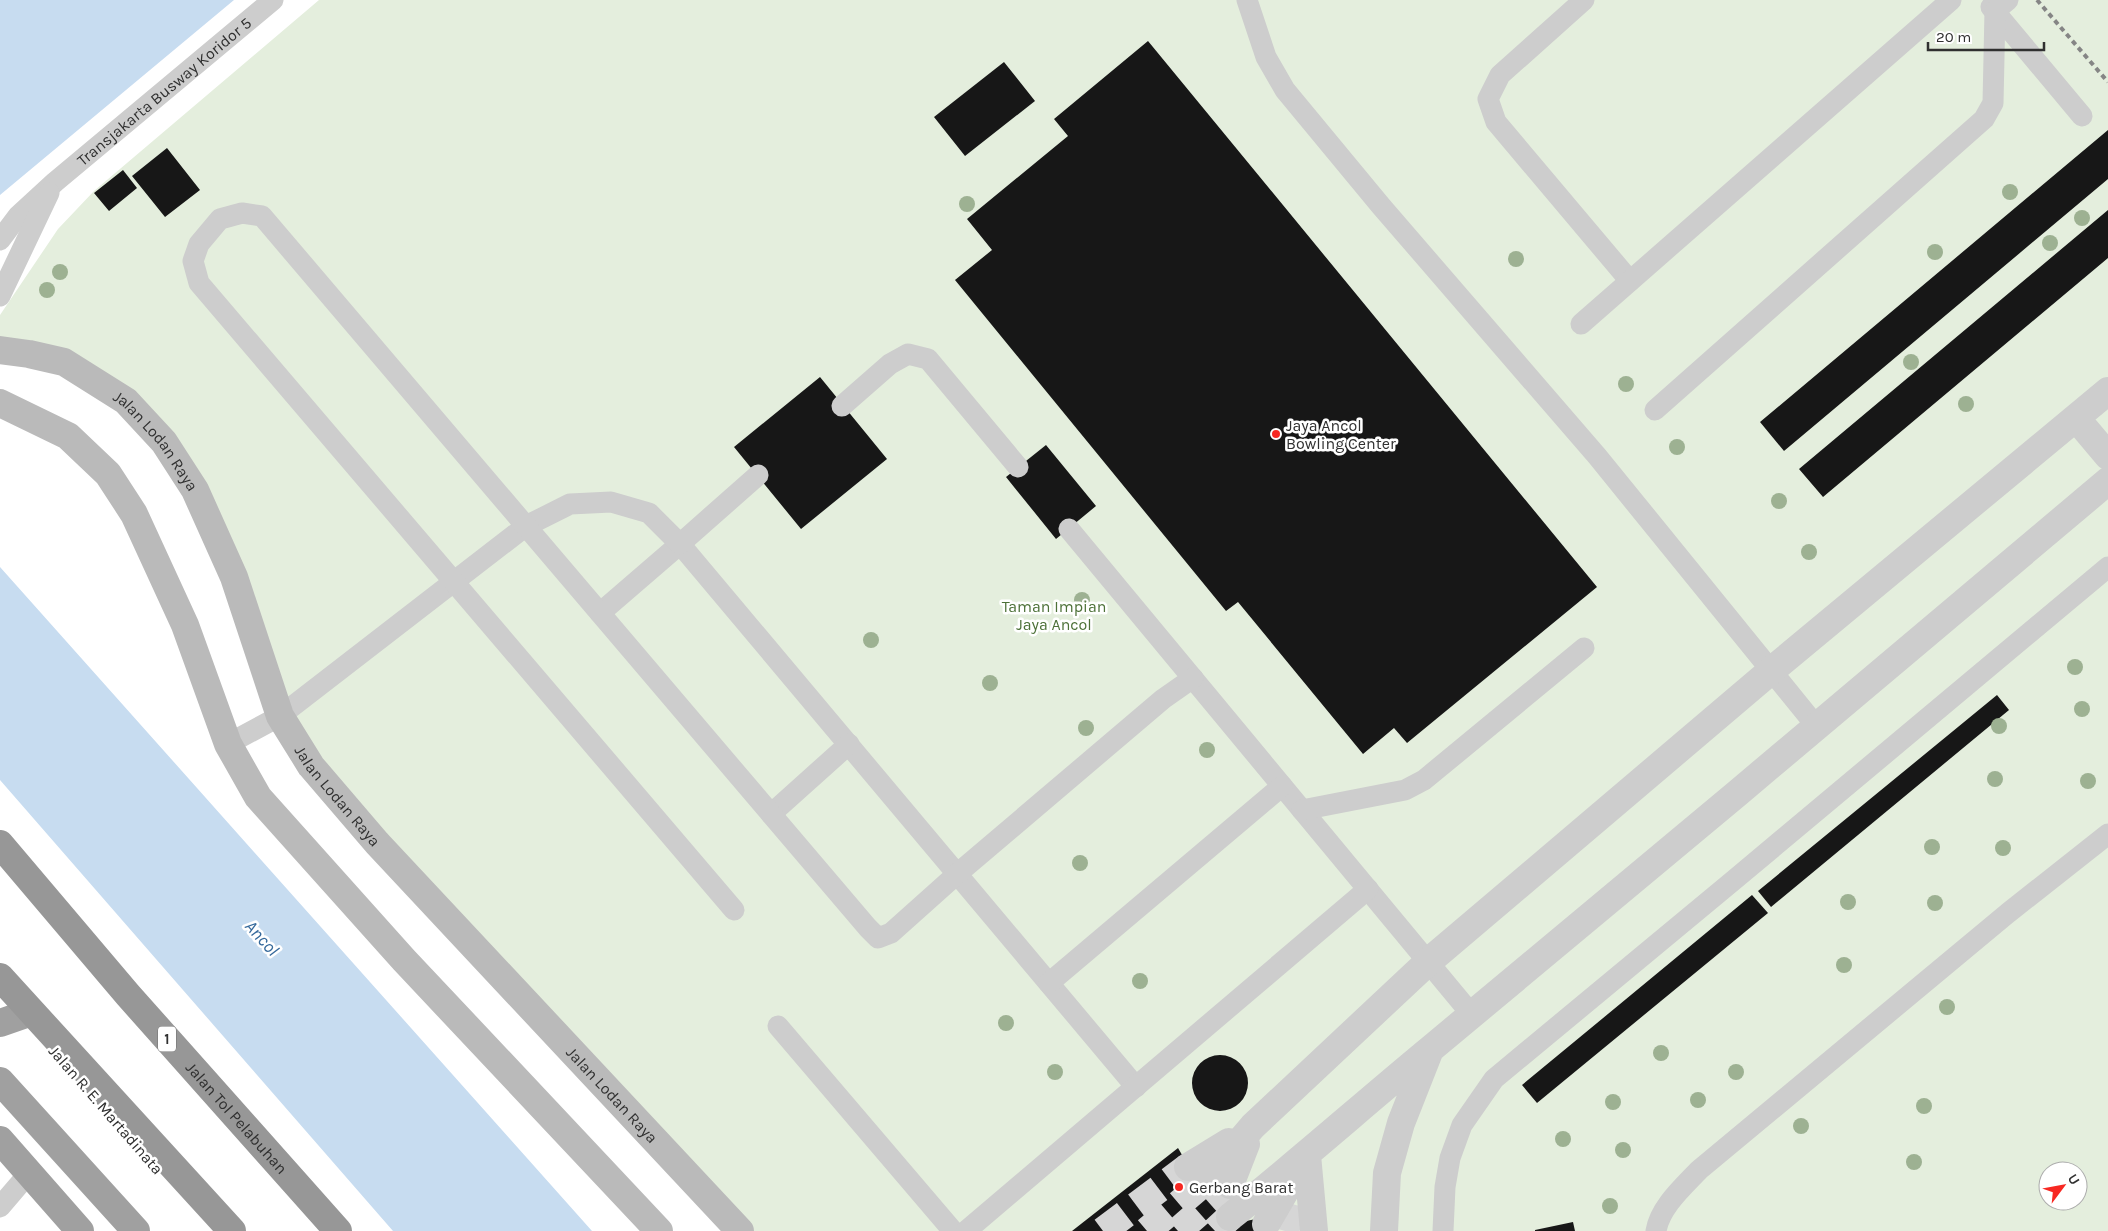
<svg xmlns="http://www.w3.org/2000/svg" width="2108" height="1231" viewBox="0 0 2108 1231" font-family="Karla,sans-serif">
  <rect width="100%" height="100%" fill="#fff"/>
  <!-- green -->
  <path fill="#e4eedd" fill-rule="evenodd" d="M 319,0 L 2108,0 L 2108,1231 L 740,1231 L 311,766 L 234,577 L 126,401 L 0,350 L 0,315 L 58,229 L 94,191 ZM 2048,1171 L 2078,1171 L 2078,1201 L 2048,1201 Z"/>
  <!-- water -->
  <path fill="#c7dcf0" d="M 0,0 L 234,0 L 0,195 Z
    M 0,567 L 592,1231 L 393,1231 L 0,780 Z"/>
  <!-- building -->
  <path fill="#171717" d="M 1148,41 L 1597,587 L 1407,743 L 1394,728 L 1363,754 L 1238,602 L 1226,611 L 955,280 L 992,250 L 967,219 L 1068,136 L 1054,119 Z
    M 1004,62 L 1035,101 L 965,156 L 934,117 Z
    M 2108,130 L 2108,179 L 1784,451 L 1760,422 Z
    M 167,148 L 200,190 L 165,217 L 132,176 Z
    M 123,170 L 137,188 L 109,211 L 94,193 Z
    M 2108,210 L 2108,258 L 1823,497 L 1799,469 Z
    M 820,377 L 887,459 L 801,529 L 734,447 Z
    M 1046,445 L 1096,506 L 1056,539 L 1006,477 Z
    M 1997,695 L 2009,710 L 1771,907 L 1758,891 Z
    M 1752,895 L 1768,913 L 1537,1103 L 1522,1085 Z
    M1192 1083a28 28 0 1 1 56 0a28 28 0 1 1-56 0Z
    M 1178,1148 L 1185,1160 L 1230,1190 L 1227,1202 L 1246,1221 L 1256,1219 L 1264,1231 L 1072,1231 Z
    M 1573,1222 L 1575,1231 L 1535,1231 L 1535,1230 Z"/>
  <g fill="none" stroke-linecap="round" stroke-linejoin="round">
    <!-- minor-tunnel -->
    <path stroke="#d6d6d6" stroke-width="28" stroke-dasharray="28 14" stroke-linecap="butt" d="M 1103,1231 L 1188,1167
      M 1147,1231 L 1207,1180
      M 1178,1231 L 1230,1185
      M 1215,1231 L 1230,1217
      M 1285,1231 L 1302,1172"/>
    <!-- service -->
    <g stroke="#cdcdcd" stroke-width="21">
      <path d="M 1247,0 L 1266,57 L 1285,90 L 1381,206 L 1597,456 L 1817,727"/>
      <path d="M 1584,0 L 1500,75 L 1488,99 L 1496,122 L 1630,281"/>
      <path d="M 1991,7 L 2082,116"/>
      <path id="s1" d="M 0,240 L 18,216 L 55,182 L 273,0"/>
      <path d="M 0,296 L 49,193"/>
      <path d="M 1581,324 L 1951,0"/>
      <path d="M 842,406 L 890,364 L 908,354 L 928,359 L 1018,467"/>
      <path d="M 1655,410 L 1984,119 L 1993,103 L 1995,11 L 2008,0"/>
      <path d="M 1069,529 L 1472,1015"/>
      <path d="M 600,613 L 680,544 L 1136,1087"/>
      <path d="M 228,744 L 280,716 L 526,526 L 570,504 L 611,502 L 649,513 L 680,544 L 758,475"/>
      <path d="M 1302,810 L 1405,790 L 1424,780 L 1584,648"/>
      <path d="M 771,814 L 849,744"/>
      <path d="M 734,910 L 199,283 L 193,261 L 199,244 L 220,219 L 242,213 L 262,216 L 868,928 L 878,938 L 891,933 L 957,874 L 1163,699 L 1193,678"/>
      <path d="M 1049,983 L 1282,786"/>
      <path d="M 778,1026 L 953,1231"/>
      <path d="M 0,1207 L 29,1173"/>
      <path d="M 966,1231 L 1368,889"/>
      <path d="M 1443,1231 L 1445,1187 L 1450,1158 L 1462,1125 L 1494,1079 L 1734,880 L 2108,567"/>
      <path d="M 1656,1231 C 1660,1207 1683,1187 1699,1170 L 2008,913 L 2108,834"/>
    </g>
    <!-- minor -->
    <path stroke="#cdcdcd" stroke-width="28" d="M 2076,418 L 2108,456
      M 1307,1155 L 1314,1231
      M 1188,1167 L 1229,1142
      M 1207,1180 L 1253,1126 L 1428,962 L 1772,670 L 2108,391
      M 1230,1185 L 1246,1144
      M 1230,1217 C 1299,1162 1365,1103 1433,1047 C 1659,860 1884,670 2108,481
      M 1266,1224 L 1297,1171
      M 1384,1231 L 1387,1173 L 1401,1123 L 1429,1052"/>
    <!-- secondary -->
    <g stroke="#bababa" stroke-width="28">
      <path id="s2" d="M 0,350 L 29,354 L 64,362 L 126,401 L 164,442 L 195,490 L 234,577 L 280,716 L 311,766 L 377,843 L 740,1231"/>
      <path d="M 0,403 L 68,436 L 108,474 L 134,514 L 185,625 L 228,744 L 258,797 L 404,960 L 659,1231"/>
    </g>
    <!-- trunk -->
    <path stroke="#a0a0a0" stroke-width="28" d="M 0,1023 L 23,1015
      M 0,1081 L 136,1231
      M 0,1140 L 80,1231"/>
    <!-- motorway -->
    <g stroke="#979797" stroke-width="28">
      <path id="s3" d="M 0,844 L 128,995 L 338,1231"/>
      <path d="M 0,977 L 232,1231"/>
    </g>
    <!-- rail -->
    <path stroke="#858585" stroke-width="4" stroke-dasharray="5 4" stroke-linecap="butt" d="M 2037,0 L 2108,82"/>
  </g>
  <!-- trees -->
  <g fill="#9db192">
    <circle cx="2010" cy="192" r="8"/>
    <circle cx="967" cy="204" r="8"/>
    <circle cx="2082" cy="218" r="8"/>
    <circle cx="2050" cy="243" r="8"/>
    <circle cx="1935" cy="252" r="8"/>
    <circle cx="1516" cy="259" r="8"/>
    <circle cx="60" cy="272" r="8"/>
    <circle cx="47" cy="290" r="8"/>
    <circle cx="1911" cy="362" r="8"/>
    <circle cx="1626" cy="384" r="8"/>
    <circle cx="1966" cy="404" r="8"/>
    <circle cx="1677" cy="447" r="8"/>
    <circle cx="1779" cy="501" r="8"/>
    <circle cx="1809" cy="552" r="8"/>
    <circle cx="1082" cy="600" r="8"/>
    <circle cx="871" cy="640" r="8"/>
    <circle cx="2075" cy="667" r="8"/>
    <circle cx="990" cy="683" r="8"/>
    <circle cx="2082" cy="709" r="8"/>
    <circle cx="1999" cy="726" r="8"/>
    <circle cx="1086" cy="728" r="8"/>
    <circle cx="1207" cy="750" r="8"/>
    <circle cx="1995" cy="779" r="8"/>
    <circle cx="2088" cy="781" r="8"/>
    <circle cx="1932" cy="847" r="8"/>
    <circle cx="2003" cy="848" r="8"/>
    <circle cx="1080" cy="863" r="8"/>
    <circle cx="1848" cy="902" r="8"/>
    <circle cx="1935" cy="903" r="8"/>
    <circle cx="1844" cy="965" r="8"/>
    <circle cx="1140" cy="981" r="8"/>
    <circle cx="1947" cy="1007" r="8"/>
    <circle cx="1006" cy="1023" r="8"/>
    <circle cx="1661" cy="1053" r="8"/>
    <circle cx="1055" cy="1072" r="8"/>
    <circle cx="1736" cy="1072" r="8"/>
    <circle cx="1698" cy="1100" r="8"/>
    <circle cx="1613" cy="1102" r="8"/>
    <circle cx="1924" cy="1106" r="8"/>
    <circle cx="1801" cy="1126" r="8"/>
    <circle cx="1563" cy="1139" r="8"/>
    <circle cx="1623" cy="1150" r="8"/>
    <circle cx="1914" cy="1162" r="8"/>
    <circle cx="1610" cy="1206" r="8"/>
  </g>
  <!-- markers -->
  <g fill="#f72822" stroke="#fff" stroke-width="2">
    <circle cx="1276" cy="434" r="5"/>
    <circle cx="1179" cy="1187" r="5"/>
  </g>
  <g text-anchor="middle" dominant-baseline="central" stroke-width="5" stroke-linejoin="round" paint-order="stroke">
    <!-- shield labels -->
    <rect fill="#fff" stroke="#6e6e6e" stroke-width="1" x="158" y="1026.5" width="18" height="25" rx="4"/>
    <g font-size="15" font-weight="bold" fill="#303030">
      <text x="167" y="1039">1</text>
    </g>
    <!-- street labels -->
    <g font-size="16" fill="#303030" stroke="#fff">
      <text stroke="none"><textPath href="#s1" startOffset="222">Transjakarta Busway Koridor 5</textPath></text>
      <text stroke="none"><textPath href="#s2" startOffset="188">Jalan Lodan Raya</textPath></text>
      <text stroke="none"><textPath href="#s2" startOffset="592">Jalan Lodan Raya</textPath></text>
      <text stroke="none"><textPath href="#s2" startOffset="998">Jalan Lodan Raya</textPath></text>
      <text transform="translate(106 1110) rotate(49)">Jalan R. E. Martadinata</text>
      <text stroke="none"><textPath href="#s3" startOffset="362">Jalan Tol Pelabuhan</textPath></text>
    </g>
    <!-- poi labels -->
    <g font-size="16" fill="#303030" stroke="#fff" text-anchor="start">
      <text x="1286" y="425">Jaya Ancol<tspan x="1286" dy="18">Bowling Center</tspan></text>
      <text x="1189" y="1187">Gerbang Barat</text>
    </g>
    <!-- park labels -->
    <g font-size="16" fill="#4d7138" stroke="#fff">
      <text x="1054" y="606">Taman Impian<tspan x="1054" dy="18">Jaya Ancol</tspan></text>
    </g>
    <!-- water labels -->
    <g font-size="18" font-style="italic" fill="#35699b" stroke="#fff">
      <text transform="translate(262 938) rotate(48)">Ancol</text>
    </g>
  </g>
  <!-- north arrow -->
  <g transform="translate(2063 1186) rotate(58)"><circle r="24" fill="#ffffff" stroke="#acacac"/>
  <path d="M0-4L9 19L0 12L-9 19Z" fill="#f72822"/>
  <text y="-8" font-size="14" font-weight="bold" text-anchor="middle" fill="#303030">U</text>
  </g>
  <!-- scale -->
  <path d="M1928 42v8h116v-8" fill="none" stroke="#303030" stroke-width="2.5"/>
  <text x="1936" y="42" font-size="15" fill="#303030" stroke="#ffffff" stroke-width="4" paint-order="stroke">20 m</text>
</svg>
